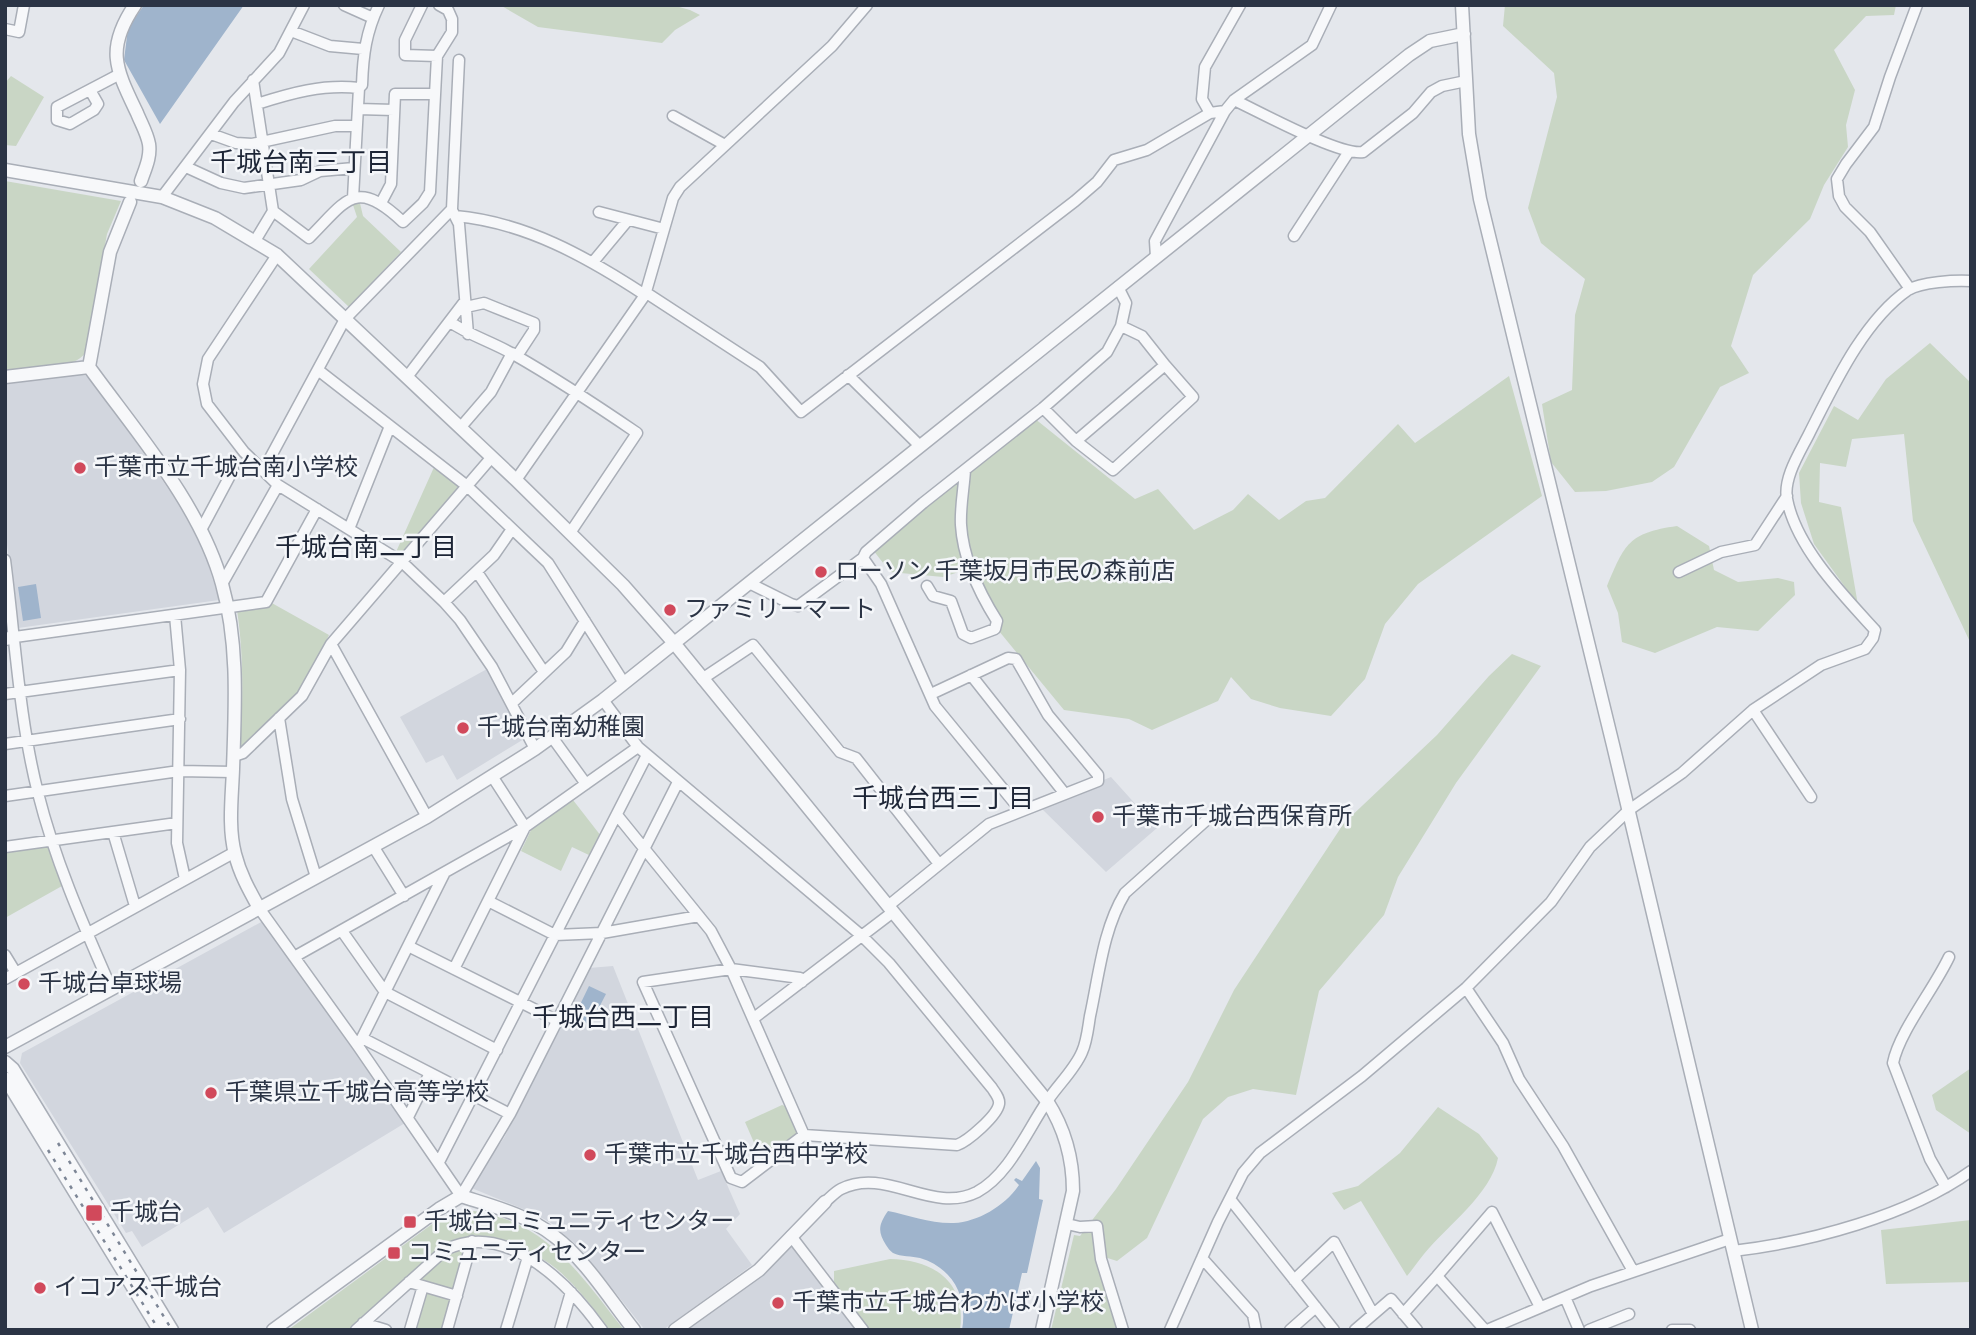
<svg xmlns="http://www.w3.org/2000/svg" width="1976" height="1335" viewBox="0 0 1976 1335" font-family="'Alegreya Sans','Noto Sans JP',sans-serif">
  <rect width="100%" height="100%" fill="#e4e7ec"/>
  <!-- built -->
  <path fill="#d2d6de" d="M 79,374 L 86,376 L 95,384 L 181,507 L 205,554 L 219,600 L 18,628 L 5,529 L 5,382 Z
    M 487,669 L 524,739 L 457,780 L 443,755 L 426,763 L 400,717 Z
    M 1111,777 L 1157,828 L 1106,872 L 1039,806 Z
    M 263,921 L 405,1123 L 224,1233 L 208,1207 L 142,1247 L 132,1231 L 126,1233 L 20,1063 L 22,1053 Z
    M 613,966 L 698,1180 L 721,1171 L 740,1214 L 726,1229 L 752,1265 L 663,1330 L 645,1330 L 581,1249 L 551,1223 L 533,1213 L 469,1187 L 504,1138 L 589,968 Z
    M 789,1244 L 794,1246 L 857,1330 L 683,1330 Z"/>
  <!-- green -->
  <path fill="#c9d6c5" d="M 500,5 L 672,5 L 690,10 L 700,15 L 675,30 L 662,43 L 538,27 Z
    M 1505,5 L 1896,5 L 1894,15 L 1866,16 L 1834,50 L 1855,90 L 1846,125 L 1848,147 L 1824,185 L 1810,219 L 1753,275 L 1731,346 L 1749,373 L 1720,387 L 1674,467 L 1652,482 L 1606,491 L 1575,492 L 1551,462 L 1542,404 L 1572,390 L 1575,315 L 1585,279 L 1541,243 L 1528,208 L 1557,97 L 1554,73 L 1503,26 Z
    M 11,76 L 44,97 L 16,146 L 5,145 L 5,83 Z
    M 5,181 L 121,201 L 107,234 L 86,352 C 74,371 27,369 5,371 Z
    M 359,199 L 363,216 L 401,252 L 349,307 L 309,269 L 357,217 L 352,202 Z
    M 1930,343 L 1971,383 L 1971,644 L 1913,521 L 1904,434 L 1852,439 L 1846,467 L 1820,463 L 1819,502 L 1841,507 L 1858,605 L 1814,544 L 1801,503 L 1799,473 L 1834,406 L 1858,420 L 1886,379 Z
    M 1509,376 L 1542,496 L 1418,584 L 1385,624 L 1365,679 L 1331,716 L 1280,708 L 1251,699 L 1231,677 L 1218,701 L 1152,730 L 1129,719 L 1064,710 L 994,625 L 978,584 L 965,570 L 943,577 L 890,572 L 870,546 L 960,481 L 1034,418 L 1135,499 L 1158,489 L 1194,530 L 1233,510 L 1248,494 L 1279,520 L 1306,501 L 1325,498 L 1398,424 L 1415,443 Z
    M 435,465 L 458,484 L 457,491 L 404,552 L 396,552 Z
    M 1677,526 L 1709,546 L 1714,570 L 1738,582 L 1778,578 L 1794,582 L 1795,595 L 1758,631 L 1717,627 L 1655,653 L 1622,642 L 1618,613 L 1607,586 C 1625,544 1628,533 1677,526 Z
    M 270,602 L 329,635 L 300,693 L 244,747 L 240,747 C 243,700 244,657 237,610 Z
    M 1512,654 L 1541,666 L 1456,783 L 1398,877 L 1384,915 L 1319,991 L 1296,1095 L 1253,1089 L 1228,1097 L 1203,1119 L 1147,1238 L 1117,1261 L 1098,1255 L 1121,1330 L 1051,1330 L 1074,1235 L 1080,1236 L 1116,1189 L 1188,1082 L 1234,990 L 1344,823 L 1437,735 L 1489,676 Z
    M 573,800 L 601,836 L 591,856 L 572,847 L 561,871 L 521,851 L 532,828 Z
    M 45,846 L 48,848 L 62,886 L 5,918 L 5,851 Z
    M 1971,1068 L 1971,1134 L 1936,1110 L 1932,1095 Z
    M 782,1105 L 785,1106 L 797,1132 L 795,1137 L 762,1161 L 745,1122 Z
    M 1438,1107 L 1479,1134 L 1498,1158 C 1491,1194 1447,1226 1424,1254 C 1418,1261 1413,1269 1407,1276 L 1361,1201 L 1344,1210 L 1332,1193 L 1358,1186 L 1400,1153 Z
    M 474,1211 C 548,1222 581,1276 624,1330 L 609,1330 C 595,1309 568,1275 547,1262 C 538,1256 528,1252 518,1248 C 492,1236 473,1232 446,1244 L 348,1330 L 288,1330 L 439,1219 L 455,1212 Z
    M 1971,1220 L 1971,1282 L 1886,1284 L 1881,1230 Z
    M 463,1246 L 466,1251 L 453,1291 L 422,1281 L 421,1278 L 440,1261 Z
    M 890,1259 C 934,1260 967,1282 960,1330 L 869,1330 L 834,1286 L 834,1271 Z
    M 424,1288 L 451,1297 L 444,1330 L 412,1330 Z"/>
  <!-- water -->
  <path fill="#9fb4cc" d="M 144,5 L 244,5 L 160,124 L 124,60 L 128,28 Z
    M 36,584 L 41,618 L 23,621 L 18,587 Z
    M 589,986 L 606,994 L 590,1025 L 574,1017 Z
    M 1036,1161 L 1040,1168 L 1039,1199 L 1043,1200 L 1027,1273 L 1022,1273 L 1009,1330 L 962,1330 C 968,1297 953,1268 920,1258 C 912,1256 901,1257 893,1253 C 890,1251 888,1248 886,1245 C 877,1231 879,1224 888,1211 C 908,1215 932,1224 954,1223 C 978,1222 1006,1205 1019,1185 L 1014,1180 L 1016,1178 L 1022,1181 Z"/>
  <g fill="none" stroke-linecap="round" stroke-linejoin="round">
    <defs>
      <path id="minor" d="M 344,5 L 373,18
        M 422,5 L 405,40 L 405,55 L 437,56
        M 5,29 L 19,32 L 24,5
        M 291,31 L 330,46 L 363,49
        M 253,80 L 273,211 L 255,241
        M 90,90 L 98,104 L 94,110 L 70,124 L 57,120 L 57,107 L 120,74
        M 1234,100 C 1260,112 1340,156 1363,152 L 1413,113 L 1431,92 L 1442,86 L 1466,81
        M 257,104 C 291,93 323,84 359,88
        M 358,109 L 394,110
        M 1210,113 L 1202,99 L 1205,67 L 1240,5
        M 673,116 L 725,145
        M 211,134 L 236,143 L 252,144 L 335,126 L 356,126
        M 186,167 L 221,183 L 244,188 L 301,180 L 320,171 L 354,168
        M 162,197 L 234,102 L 279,53 L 304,5
        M 353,198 L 359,88 L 362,85 C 363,55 366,32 379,5
        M 381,203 L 391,184 L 395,94 L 435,94
        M 273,211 L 309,238 C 347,200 355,177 403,222 L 423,203 L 430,192 L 437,56 L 452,32 L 452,19 L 448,10 L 439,5
        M 453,212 L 459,224 L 468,334
        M 599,212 L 664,229
        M 455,216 C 525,222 587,257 645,295
        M 1294,236 L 1348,153
        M 277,255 L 208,359 L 203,384 L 207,404 L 244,452 L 278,485 L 402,562 L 444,602 L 460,620 L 492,667 L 535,749
        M 1156,257 L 1155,241 L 1225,111 L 1234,100 L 1312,45 L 1331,5
        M 593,262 L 628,220
        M 1910,289 L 1870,232 L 1845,207 L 1839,196 L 1837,179 L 1846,164 L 1874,127 L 1890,77 L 1917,5
        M 645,292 L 760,367 L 801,412 L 1075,201 L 1097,182 L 1114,160 L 1147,150 L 1210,113 L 1225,111
        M 466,307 L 484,303 L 534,323 L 534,330 L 517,356
        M 450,322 C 469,335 492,342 513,354 C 555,378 596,405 637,433 L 570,533
        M 318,370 L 467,486 L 548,563 L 624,683
        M 848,375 L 920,446
        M 407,377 L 465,301
        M 1043,408 L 1076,441 L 1113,470 L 1193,397 L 1165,365
        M 460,428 L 491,392 L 512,353
        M 1076,441 L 1165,365 L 1142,336 L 1121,326 L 1126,303 L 1118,287
        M 263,471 L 345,319 L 452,209 L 459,60
        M 516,480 L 645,295 L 673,198 L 680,187 L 832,46 L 867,5
        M 349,529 L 390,426
        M 201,530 L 233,470
        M 863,558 L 866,552 L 923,503 L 1043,408 L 1107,352 L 1121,326
        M 5,560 C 15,637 19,719 38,793 C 55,861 83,924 111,988
        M 477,572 L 544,672
        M 1679,572 L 1721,552 L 1755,545 L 1787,496
        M 749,583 L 791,604 L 798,606 L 863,558 L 881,584 L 935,706 L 1021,811
        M 222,584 L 278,485
        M 927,586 L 933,596 L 951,601 L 963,634 L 971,638 L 995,629 L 997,621 C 980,594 963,558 961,525 C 960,507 964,488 965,470
        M 444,602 L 494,555 L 512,529
        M 175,615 L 180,670 L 177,843 L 185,879
        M 15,637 L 266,602 L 317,509
        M 331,644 L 427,817
        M 971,675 L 1065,794
        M 702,679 L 753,645 L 840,752 L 856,758 L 939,864
        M 5,694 L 180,670
        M 603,700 L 638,747 L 862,936 L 889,963 L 992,1088 C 995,1093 1000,1098 999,1104 C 997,1116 968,1141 957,1145 L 804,1135 L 742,1182 L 731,1178 L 643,982 L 731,969 L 800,978 L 802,982
        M 512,703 L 566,652 L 585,621
        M 1753,710 L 1811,797
        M 279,718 L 292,799 L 316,877
        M 552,737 L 586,784
        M 5,744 L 180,719
        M 234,756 L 243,753 L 302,696 L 331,644 L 491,458
        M 5,796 L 179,771 L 233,772
        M 617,815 L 711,931 L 731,969 L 804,1135
        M 113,832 L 135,906
        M 373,846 L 404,896
        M 5,847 L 177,823
        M 488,901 L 555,935 L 602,933 L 699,916
        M 888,906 L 989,824 L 1098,781 L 1098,775 L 1048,715 L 1016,659 L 1008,658 L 931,694
        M 259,908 L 358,1046 L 461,1196
        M 342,931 L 385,992 L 497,1050
        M 408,946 L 558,1021
        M 5,955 L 16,973
        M 294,957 L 525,827 L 638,747
        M 454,969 L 525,827 L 492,776
        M 5,979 L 235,852
        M 1466,988 L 1503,1043 L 1519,1079 L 1563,1146 L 1633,1271
        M 754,1018 L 893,912
        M 362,1038 L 510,1114
        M 358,1046 L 444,874
        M 408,1117 L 430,1073
        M 439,1162 L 647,755
        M 1946,1187 L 1930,1159 L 1893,1063 C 1899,1032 1934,989 1949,957
        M 461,1196 L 510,1114 L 678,782
        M 1230,1199 L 1334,1330
        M 825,1202 C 830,1198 835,1192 841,1189 C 886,1166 932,1215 977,1192 C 1010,1174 1027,1130 1048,1100 C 1058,1085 1075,1069 1082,1052 C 1087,1041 1088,1028 1090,1016 C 1099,975 1103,929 1125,893 L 1211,816
        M 1067,1224 L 1080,1227 L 1097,1226 L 1101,1259 L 1123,1330
        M 791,1236 L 863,1330
        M 1733,1251 C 1810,1242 1908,1216 1971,1171
        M 1202,1258 L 1253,1315 L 1256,1330
        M 1437,1276 L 1492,1212 L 1540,1307
        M 1294,1280 L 1334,1242 L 1373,1314
        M 409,1282 L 457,1296
        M 1565,1297 L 1579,1330
        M 1403,1314 L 1437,1276 L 1485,1330
        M 363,1323 L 386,1330
        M 356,1330 L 445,1250 C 506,1219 569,1284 602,1330
        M 410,1330 L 423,1286
        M 447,1330 L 472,1241
        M 506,1330 L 528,1257
        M 560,1330 L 571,1292
        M 1170,1330 L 1218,1222 L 1243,1173 L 1260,1153 L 1362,1076 L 1466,988 L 1551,902 L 1590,847 L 1629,810 L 1682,773 L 1753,710 L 1821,665 L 1865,649 L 1873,638 L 1875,630 C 1843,595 1796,547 1787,499 C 1783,478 1800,452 1809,434 C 1833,387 1863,321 1908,290 C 1921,282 1955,280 1971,281
        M 1290,1330 L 1316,1307
        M 1355,1330 L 1391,1299 L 1417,1330
        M 1487,1330 L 1591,1286 L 1730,1239
        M 1589,1330 L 1629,1314
        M 1672,1330 L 1690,1330"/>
      <path id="tertiary" d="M 135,5 C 105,49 116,69 137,113 C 141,123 147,133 149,144 C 151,157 145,169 141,181
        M 1462,5 L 1469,134 L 1480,199 L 1613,745 L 1752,1330
        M 5,170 L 162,197 L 215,218 L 277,255 L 516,480 L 623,585 L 674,643 L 1047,1101 C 1065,1129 1073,1157 1073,1191 L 1042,1330
        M 130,202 L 110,252 L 89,367 C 136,432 201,506 222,584 C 239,644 235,708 233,769 C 232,797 228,827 235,854 C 240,874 249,890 259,908
        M 5,377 L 89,367
        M 5,639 L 15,637
        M 5,1047 L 427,817 L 535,749 L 603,700 L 1409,55 L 1430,41 L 1464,34
        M 5,1062 L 13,1069 L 172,1330
        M 5,1078 L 159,1330
        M 273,1330 L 439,1209 L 461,1196 C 492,1206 528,1215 554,1236 C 585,1259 610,1300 634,1330
        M 675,1330 L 759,1270 L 825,1202"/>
    </defs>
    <!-- minor casing -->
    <use href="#minor" stroke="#a9aeb7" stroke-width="13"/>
    <!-- tertiary casing -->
    <use href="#tertiary" stroke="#a9aeb7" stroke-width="15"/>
    <!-- minor -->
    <use href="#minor" stroke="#f7f8fa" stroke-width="10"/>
    <!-- tertiary -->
    <use href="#tertiary" stroke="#f7f8fa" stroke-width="12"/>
    <!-- rail -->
    <path stroke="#7d8696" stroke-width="2.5" stroke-dasharray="3.5 7" stroke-linecap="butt" d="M 58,1143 L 172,1330
      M 48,1150 L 159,1330"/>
  </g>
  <!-- markers -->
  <g fill="#d1495b" stroke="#f4f6f9" stroke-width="2.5">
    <circle cx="80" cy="468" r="7"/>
    <circle cx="821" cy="572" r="7"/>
    <circle cx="670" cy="610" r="7"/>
    <circle cx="463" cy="728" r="7"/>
    <circle cx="1098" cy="817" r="7"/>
    <circle cx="24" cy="984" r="7"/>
    <circle cx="211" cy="1093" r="7"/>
    <circle cx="590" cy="1155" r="7"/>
    <rect x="85" y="1204" width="18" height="18" rx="3.5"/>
    <rect x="403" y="1215" width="14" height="14" rx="3.5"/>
    <rect x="387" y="1246" width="14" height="14" rx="3.5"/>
    <circle cx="40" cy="1288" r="7"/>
    <circle cx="778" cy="1303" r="7"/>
  </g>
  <g text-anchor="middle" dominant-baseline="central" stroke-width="5" stroke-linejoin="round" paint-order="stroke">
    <!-- poi labels -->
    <g font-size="24" fill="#2b3445" stroke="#f4f6f9" text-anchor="start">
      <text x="94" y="468">千葉市立千城台南小学校</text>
      <text x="835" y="572">ローソン 千葉坂月市民の森前店</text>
      <text x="684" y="610">ファミリーマート</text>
      <text x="477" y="728">千城台南幼稚園</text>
      <text x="1112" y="817">千葉市千城台西保育所</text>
      <text x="38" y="984">千城台卓球場</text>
      <text x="225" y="1093">千葉県立千城台高等学校</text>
      <text x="604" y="1155">千葉市立千城台西中学校</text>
      <text x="110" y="1213">千城台</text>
      <text x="424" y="1222">千城台コミュニティセンター</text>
      <text x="408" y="1253">コミュニティセンター</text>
      <text x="54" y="1288">イコアス千城台</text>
      <text x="792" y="1303">千葉市立千城台わかば小学校</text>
    </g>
    <!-- neighbourhood labels -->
    <g font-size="26" fill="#1d2536" stroke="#f4f6f9">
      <text x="301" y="163">千城台南三丁目</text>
      <text x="366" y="548">千城台南二丁目</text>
      <text x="943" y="799">千城台西三丁目</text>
      <text x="623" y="1018">千城台西二丁目</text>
    </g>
  </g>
  <!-- border -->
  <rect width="1976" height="1335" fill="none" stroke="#2b3445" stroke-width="14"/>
</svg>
